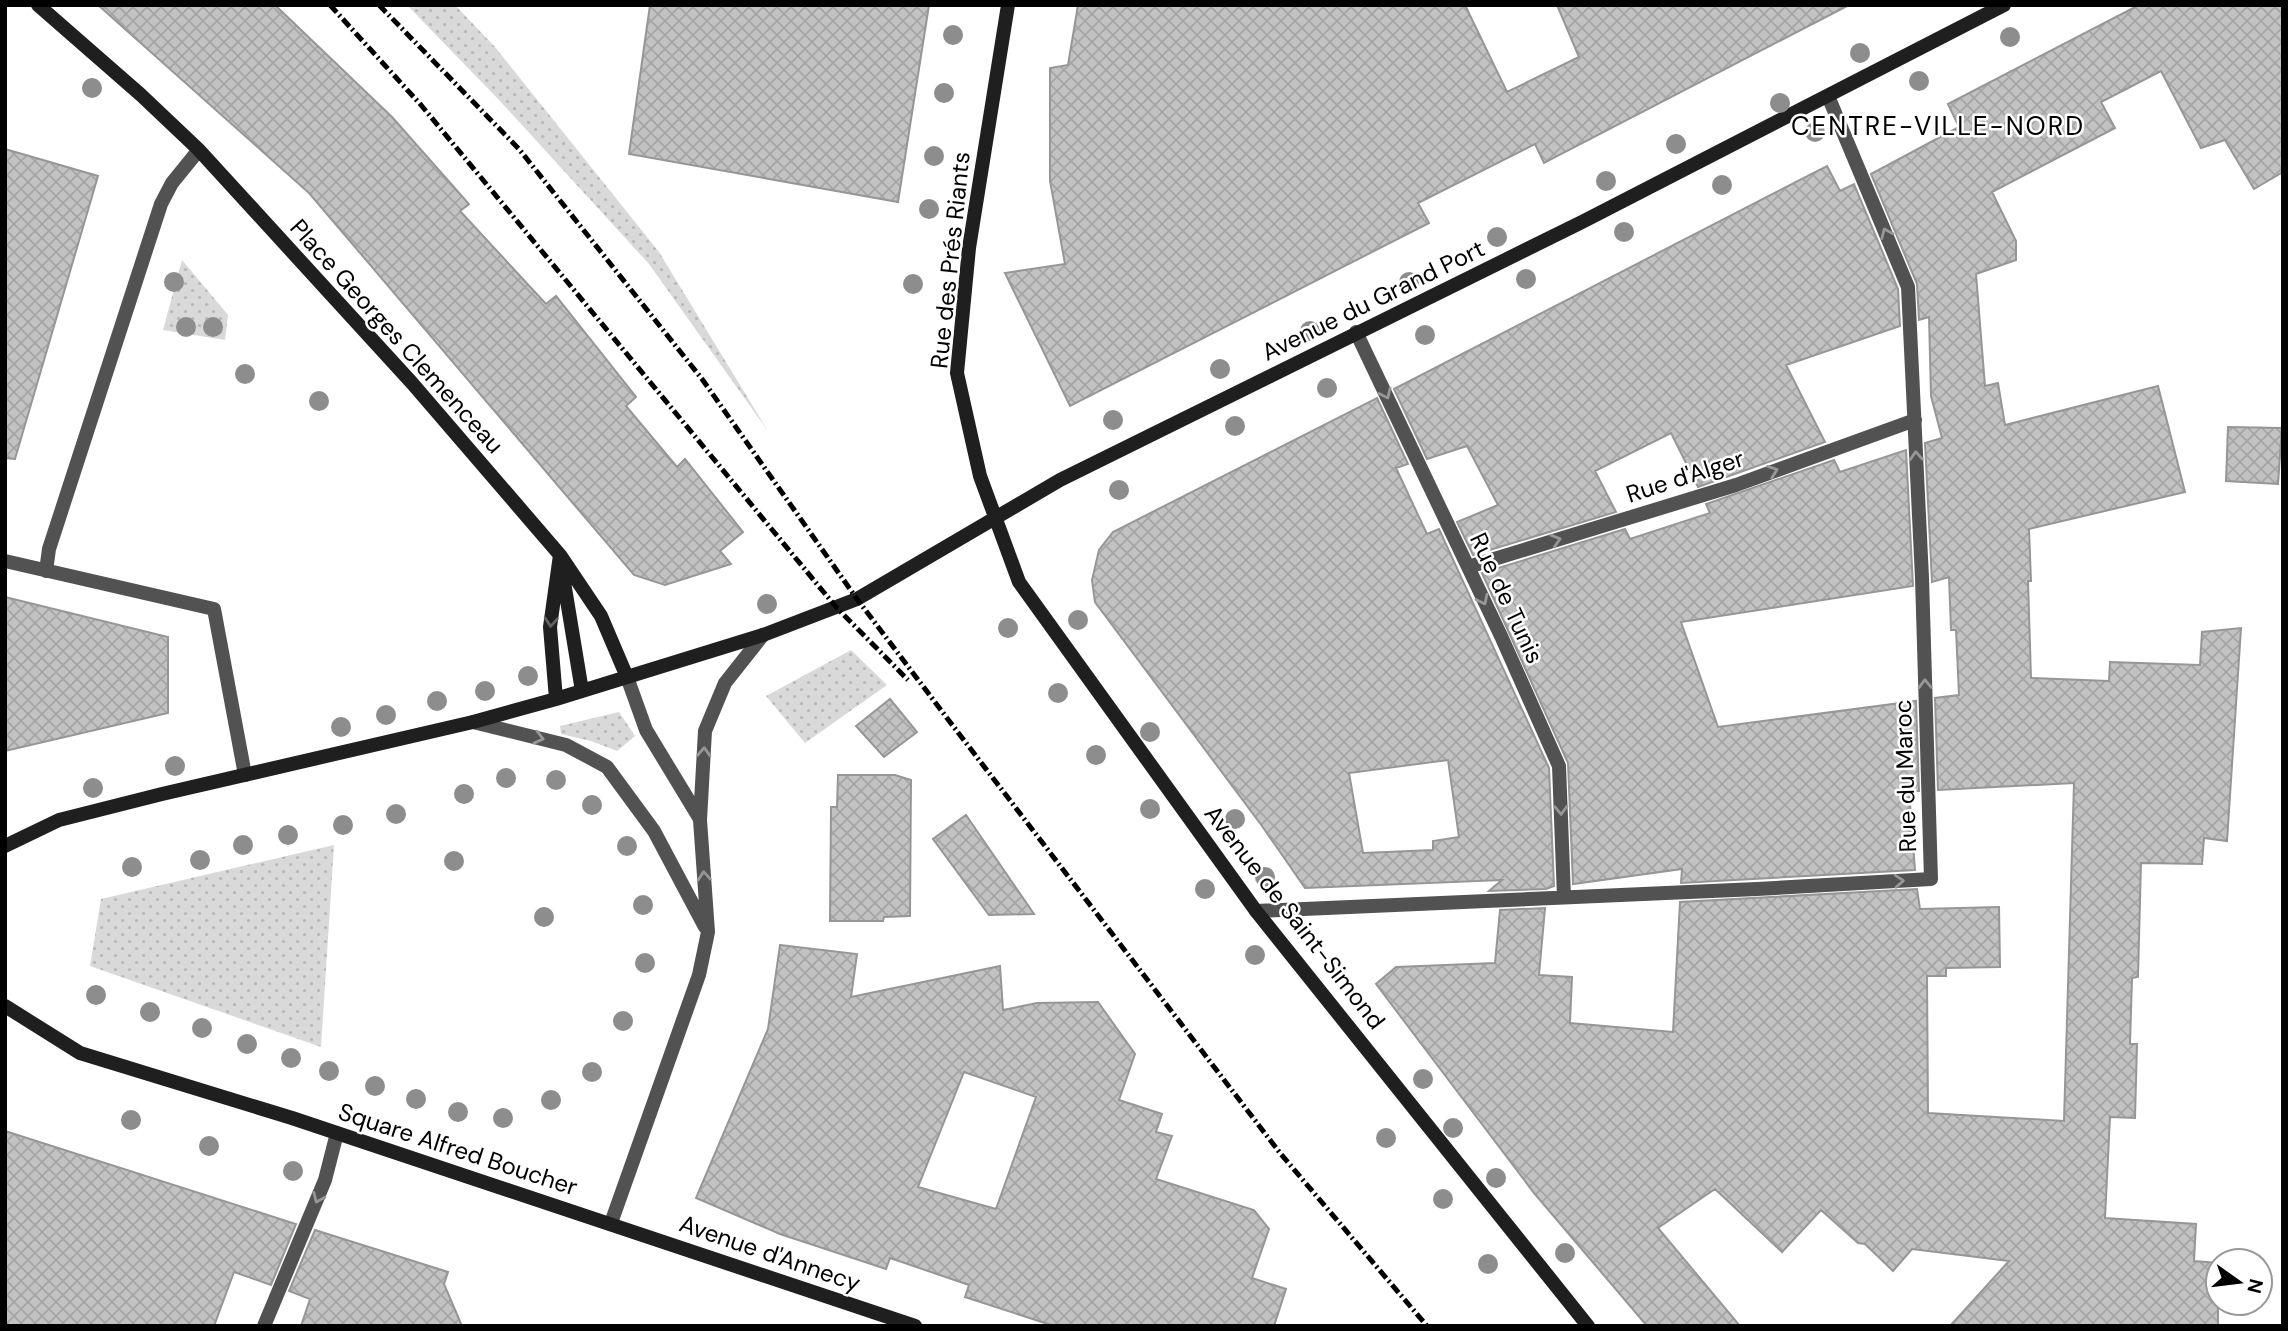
<svg xmlns="http://www.w3.org/2000/svg" width="2288" height="1331" viewBox="0 0 2288 1331" font-family="'DM Sans',sans-serif">
  <defs>
    <pattern id="grass-dots" width="8" height="8" patternUnits="userSpaceOnUse" patternTransform="scale(1.75)"><rect width="8" height="8" fill="#d9d9d9"/><path d="M2 2h.1M6 6h.1" fill="none" stroke="#b8b8b8" stroke-width="1.8" stroke-linecap="round"/></pattern>
    <pattern id="building-cross-hatch" width="8" height="8" patternUnits="userSpaceOnUse" patternTransform="scale(1.75)"><rect width="8" height="8" fill="#c2c2c2"/><path d="M0 0l8 8M0 8l8-8" fill="none" stroke="#a5a5a5"/></pattern>
  </defs>
  <rect width="100%" height="100%" fill="#fff"/>
  <!-- grass -->
  <path fill="url(#grass-dots)" d="M 407,5 L 455,5 L 495,47 L 659,252 L 768,431 L 649,264 L 499,100 Z
    M 182,260 L 228,315 L 225,340 L 163,330 Z
    M 851,650 L 887,685 L 805,743 L 766,696 Z
    M 619,712 L 635,736 L 617,751 L 591,741 L 561,734 L 560,726 Z
    M 334,845 L 321,1047 L 90,966 L 101,899 Z"/>
  <!-- building -->
  <path fill="url(#building-cross-hatch)" stroke="#969696" stroke-width="2" fill-rule="evenodd" d="M 98,5 L 275,5 L 392,117 L 469,204 L 460,211 L 546,304 L 556,296 L 636,397 L 626,406 L 677,467 L 685,459 L 743,532 L 720,551 L 731,564 L 665,585 L 634,575 L 309,193 Z
    M 650,5 L 929,5 L 898,202 L 629,154 Z
    M 1078,5 L 1465,5 L 1507,92 L 1579,57 L 1557,5 L 1849,5 L 1544,163 L 1535,144 L 1418,203 L 1429,223 L 1070,406 L 1005,273 L 1065,264 L 1050,181 L 1050,68 L 1068,65 Z
    M 2139,5 L 2283,5 L 2283,172 L 2254,189 L 2225,140 L 2201,148 L 2161,71 L 2101,102 L 2115,128 L 1992,192 L 2016,241 L 2016,260 L 1976,274 L 1985,386 L 1998,383 L 2005,425 L 2158,386 L 2185,492 L 2029,529 L 2031,581 L 2028,581 L 2031,678 L 2109,681 L 2110,662 L 2200,665 L 2202,632 L 2241,628 L 2227,841 L 2204,838 L 2202,864 L 2141,863 L 2138,977 L 2132,978 L 2130,1044 L 2137,1044 L 2135,1118 L 2110,1117 L 2105,1218 L 2196,1224 L 2194,1261 L 2218,1263 L 2218,1326 L 1950,1326 L 2009,1261 L 1912,1249 L 1893,1271 L 1865,1244 L 1858,1243 L 1821,1210 L 1782,1252 L 1715,1189 L 1658,1228 L 1740,1326 L 1647,1326 L 1534,1193 L 1376,984 L 1396,967 L 1495,963 L 1500,910 L 1545,908 L 1539,975 L 1572,977 L 1570,1023 L 1673,1032 L 1680,902 L 1917,889 L 1920,909 L 1999,907 L 2000,967 L 1946,968 L 1946,976 L 1927,976 L 1928,1113 L 2064,1121 L 2074,783 L 1938,790 L 1935,698 L 1959,695 L 1956,630 L 1951,630 L 1949,577 L 1932,582 L 1925,443 L 1942,438 L 1931,396 L 1929,317 L 1919,320 L 1917,284 L 1871,174 L 1959,127 L 1948,104 Z
    M 5,149 L 98,176 L 15,459 L 5,458 Z
    M 1827,166 L 1840,191 L 1854,184 L 1898,289 L 1900,326 L 1786,365 L 1825,442 L 1698,487 L 1671,433 L 1595,471 L 1616,512 L 1473,555 L 1457,522 L 1498,505 L 1467,446 L 1427,459 L 1394,389 Z
    M 1377,398 L 1408,464 L 1396,468 L 1427,534 L 1439,529 L 1549,768 L 1554,886 L 1546,889 L 1489,891 L 1502,880 L 1305,888 L 1262,826 L 1095,602 L 1092,580 L 1099,550 L 1113,532 ZM 1448,760 L 1459,837 L 1433,841 L 1433,850 L 1363,853 L 1349,773 Z
    M 2228,427 L 2282,428 L 2278,484 L 2226,481 Z
    M 1906,450 L 1913,586 L 1681,622 L 1718,727 L 1916,701 L 1919,791 L 1909,791 L 1915,870 L 1681,883 L 1682,869 L 1573,884 L 1568,763 L 1482,573 L 1625,529 L 1630,539 L 1710,513 L 1706,504 L 1834,460 L 1840,472 Z
    M 5,597 L 168,637 L 168,713 L 5,751 Z
    M 890,699 L 917,732 L 884,757 L 856,726 Z
    M 838,775 L 895,775 L 911,780 L 910,916 L 884,917 L 883,921 L 830,921 L 831,807 L 837,807 Z
    M 966,815 L 1034,914 L 989,915 L 933,839 Z
    M 780,945 L 857,954 L 851,997 L 1000,966 L 1003,1010 L 1037,1003 L 1098,1002 L 1135,1054 L 1119,1100 L 1162,1114 L 1156,1132 L 1172,1136 L 1156,1179 L 1254,1210 L 1269,1229 L 1252,1278 L 1286,1289 L 1274,1326 L 1054,1326 L 965,1297 L 969,1285 L 890,1258 L 886,1269 L 780,1234 L 696,1198 L 768,1029 ZM 964,1072 L 1036,1097 L 996,1209 L 918,1187 Z
    M 5,1131 L 296,1224 L 271,1285 L 234,1272 L 214,1326 L 5,1326 Z
    M 315,1230 L 448,1272 L 444,1284 L 462,1326 L 301,1326 L 310,1299 L 289,1291 Z"/>
  <g fill="none" stroke-linecap="round" stroke-linejoin="round">
    <!-- street -->
    <path stroke="#525252" stroke-width="14" d="M 1356,332 L 1501,636 L 1559,766 L 1564,897
      M 5,561 L 214,609 L 245,775
      M 1468,567 L 1736,485 L 1915,420
      M 46,571 L 49,549 L 161,204 L 172,183 L 198,151
      M 627,677 L 646,730 L 700,819
      M 473,722 L 566,745 L 607,767 L 654,831 L 705,927
      M 1256,911 L 1757,889 L 1931,879 L 1922,578 L 1908,287 L 1828,96
      M 611,1223 L 699,975 L 708,932 L 700,820 L 705,731 L 725,683 L 763,635
      M 264,1326 L 325,1180 L 337,1133"/>
    <!-- secondary -->
    <path stroke="#1f1f1f" stroke-width="14" d="M 38,5 L 141,95 L 198,149 L 412,383 L 560,555 L 601,616 L 627,677
      M 1008,5 L 969,248 L 957,373 L 980,476 L 1019,582 L 1256,911 L 1588,1326
      M 562,570 L 582,691
      M 556,699 L 550,627 L 560,555
      M 5,846 L 59,820 L 162,794 L 473,722 L 556,699 L 763,635 L 857,599 L 1060,480 L 1582,222 L 2004,5
      M 5,1006 L 80,1053 L 292,1118 L 915,1326"/>
    <!-- rail -->
    <path stroke="#000" stroke-width="5" stroke-dasharray="10 3.5 2 3.5" stroke-linecap="butt" d="M 330,5 L 421,105 L 836,607 L 908,680
      M 379,5 L 519,149 L 702,379 L 857,599 L 950,722 L 1280,1153 L 1427,1326"/>
  </g>
  <!-- trees -->
  <g fill="#8d8d8d">
    <circle cx="953" cy="35" r="10"/>
    <circle cx="2010" cy="37" r="10"/>
    <circle cx="1860" cy="53" r="10"/>
    <circle cx="1919" cy="81" r="10"/>
    <circle cx="92" cy="88" r="10"/>
    <circle cx="944" cy="93" r="10"/>
    <circle cx="1780" cy="103" r="10"/>
    <circle cx="1815" cy="132" r="10"/>
    <circle cx="1676" cy="144" r="10"/>
    <circle cx="934" cy="156" r="10"/>
    <circle cx="1606" cy="181" r="10"/>
    <circle cx="1722" cy="185" r="10"/>
    <circle cx="929" cy="209" r="10"/>
    <circle cx="1624" cy="232" r="10"/>
    <circle cx="1497" cy="237" r="10"/>
    <circle cx="1526" cy="279" r="10"/>
    <circle cx="174" cy="282" r="10"/>
    <circle cx="1409" cy="282" r="10"/>
    <circle cx="913" cy="284" r="10"/>
    <circle cx="186" cy="327" r="10"/>
    <circle cx="213" cy="327" r="10"/>
    <circle cx="1310" cy="331" r="10"/>
    <circle cx="1425" cy="335" r="10"/>
    <circle cx="1220" cy="369" r="10"/>
    <circle cx="245" cy="374" r="10"/>
    <circle cx="1327" cy="388" r="10"/>
    <circle cx="319" cy="401" r="10"/>
    <circle cx="1113" cy="420" r="10"/>
    <circle cx="1235" cy="426" r="10"/>
    <circle cx="1119" cy="490" r="10"/>
    <circle cx="767" cy="604" r="10"/>
    <circle cx="1078" cy="620" r="10"/>
    <circle cx="1008" cy="628" r="10"/>
    <circle cx="528" cy="676" r="10"/>
    <circle cx="485" cy="691" r="10"/>
    <circle cx="1058" cy="693" r="10"/>
    <circle cx="437" cy="701" r="10"/>
    <circle cx="386" cy="715" r="10"/>
    <circle cx="341" cy="727" r="10"/>
    <circle cx="1150" cy="732" r="10"/>
    <circle cx="1096" cy="755" r="10"/>
    <circle cx="175" cy="766" r="10"/>
    <circle cx="506" cy="778" r="10"/>
    <circle cx="556" cy="780" r="10"/>
    <circle cx="93" cy="788" r="10"/>
    <circle cx="464" cy="794" r="10"/>
    <circle cx="592" cy="805" r="10"/>
    <circle cx="1150" cy="809" r="10"/>
    <circle cx="396" cy="814" r="10"/>
    <circle cx="1235" cy="819" r="10"/>
    <circle cx="343" cy="825" r="10"/>
    <circle cx="288" cy="835" r="10"/>
    <circle cx="243" cy="845" r="10"/>
    <circle cx="627" cy="846" r="10"/>
    <circle cx="200" cy="860" r="10"/>
    <circle cx="454" cy="861" r="10"/>
    <circle cx="132" cy="867" r="10"/>
    <circle cx="1265" cy="877" r="10"/>
    <circle cx="1205" cy="889" r="10"/>
    <circle cx="643" cy="905" r="10"/>
    <circle cx="544" cy="917" r="10"/>
    <circle cx="1255" cy="955" r="10"/>
    <circle cx="645" cy="963" r="10"/>
    <circle cx="96" cy="995" r="10"/>
    <circle cx="150" cy="1012" r="10"/>
    <circle cx="623" cy="1021" r="10"/>
    <circle cx="202" cy="1028" r="10"/>
    <circle cx="247" cy="1044" r="10"/>
    <circle cx="291" cy="1058" r="10"/>
    <circle cx="329" cy="1071" r="10"/>
    <circle cx="592" cy="1072" r="10"/>
    <circle cx="1423" cy="1079" r="10"/>
    <circle cx="375" cy="1086" r="10"/>
    <circle cx="416" cy="1099" r="10"/>
    <circle cx="551" cy="1100" r="10"/>
    <circle cx="458" cy="1112" r="10"/>
    <circle cx="503" cy="1118" r="10"/>
    <circle cx="131" cy="1120" r="10"/>
    <circle cx="1453" cy="1128" r="10"/>
    <circle cx="1386" cy="1138" r="10"/>
    <circle cx="209" cy="1146" r="10"/>
    <circle cx="293" cy="1171" r="10"/>
    <circle cx="1496" cy="1178" r="10"/>
    <circle cx="1443" cy="1199" r="10"/>
    <circle cx="1565" cy="1253" r="10"/>
    <circle cx="1488" cy="1264" r="10"/>
  </g>
  <!-- one-way arrows -->
  <defs><path id="oneway-chevron" d="M-2-3.5L2.5 0L-2 3.5" fill="none" stroke-width="1.6" stroke-linecap="round" stroke-linejoin="round" transform="scale(1.75)"/></defs>
  <g stroke="#979797">
    <use href="#oneway-chevron" transform="translate(1886 233) rotate(-113)"/>
    <use href="#oneway-chevron" transform="translate(1386 394) rotate(65)"/>
    <use href="#oneway-chevron" transform="translate(1916 456) rotate(-93)"/>
    <use href="#oneway-chevron" transform="translate(1773 471) rotate(-20)"/>
    <use href="#oneway-chevron" transform="translate(1556 540) rotate(-17)"/>
    <use href="#oneway-chevron" transform="translate(1483 600) rotate(64)"/>
    <use href="#oneway-chevron" transform="translate(1925 684) rotate(-92)"/>
    <use href="#oneway-chevron" transform="translate(539 738) rotate(14)"/>
    <use href="#oneway-chevron" transform="translate(704 752) rotate(-87)"/>
    <use href="#oneway-chevron" transform="translate(1561 810) rotate(88)"/>
    <use href="#oneway-chevron" transform="translate(704 876) rotate(-94)"/>
    <use href="#oneway-chevron" transform="translate(1899 881) rotate(-4)"/>
    <use href="#oneway-chevron" transform="translate(318 1198) rotate(114)"/>
  </g>
  <use stroke="#626262" href="#oneway-chevron" transform="translate(551 622) rotate(94)"/>
  <g text-anchor="middle" dominant-baseline="central" stroke-width="5" stroke-linejoin="round" paint-order="stroke">
    <!-- street labels -->
    <g font-size="24" fill="#000" stroke="#fff">
      <text transform="translate(950 260) rotate(-84)">Rue des Prés Riants</text>
      <text transform="translate(1373 300) rotate(-26)">Avenue du Grand Port</text>
      <text transform="translate(397 336) rotate(48)">Place Georges Clemenceau</text>
      <text transform="translate(1685 476) rotate(-18)">Rue d'Alger</text>
      <text transform="translate(1507 598) rotate(65)">Rue de Tunis</text>
      <text transform="translate(1905 776) rotate(-92)">Rue du Maroc</text>
      <text transform="translate(1295 917) rotate(52)">Avenue de Saint-Simond</text>
      <text transform="translate(458 1149) rotate(18)">Square Alfred Boucher</text>
      <text transform="translate(770 1253) rotate(19)">Avenue d'Annecy</text>
    </g>
    <!-- neighbourhood labels -->
    <g font-size="26" letter-spacing="2" fill="#000" stroke="#fff">
      <text x="1938" y="126">CENTRE-VILLE-NORD</text>
    </g>
  </g>
  <!-- border -->
  <rect width="2288" height="1331" fill="none" stroke="#000000" stroke-width="14"/>
  <!-- north arrow -->
  <g transform="translate(2239 1282) rotate(104)"><circle r="33" fill="#ffffff" stroke="#999999" stroke-width="2"/>
  <path d="M0-5L12 26L0 18L-12 26Z" fill="#000000"/>
  <text y="-10" font-size="19" font-weight="bold" text-anchor="middle" fill="#000000">N</text>
  </g>
</svg>
